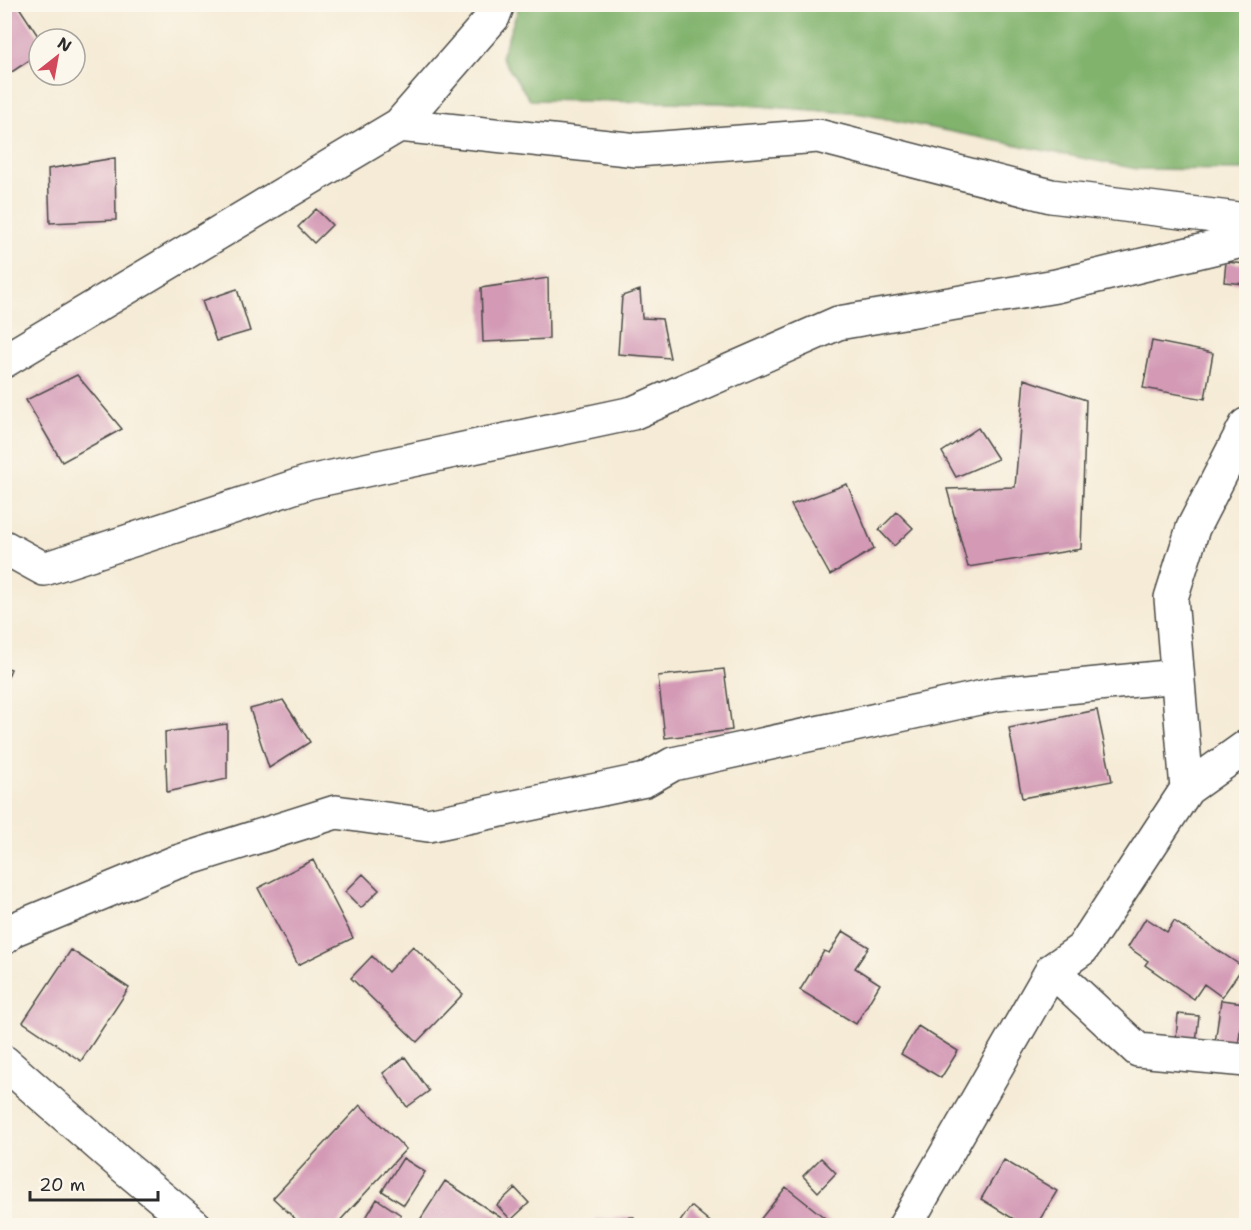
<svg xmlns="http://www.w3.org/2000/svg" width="1251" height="1230" viewBox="0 0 1251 1230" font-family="'Shantell Sans',sans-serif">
  <rect width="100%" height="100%" fill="#fbf7ec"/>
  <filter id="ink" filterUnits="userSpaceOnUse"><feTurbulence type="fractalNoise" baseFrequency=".0167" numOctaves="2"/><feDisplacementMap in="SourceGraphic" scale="12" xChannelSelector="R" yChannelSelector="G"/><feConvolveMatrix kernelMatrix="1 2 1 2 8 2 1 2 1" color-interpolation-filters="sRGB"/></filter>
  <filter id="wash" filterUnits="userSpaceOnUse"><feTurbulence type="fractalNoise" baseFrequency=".008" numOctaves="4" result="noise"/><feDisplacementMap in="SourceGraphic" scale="24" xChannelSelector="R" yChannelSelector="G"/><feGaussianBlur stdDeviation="1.35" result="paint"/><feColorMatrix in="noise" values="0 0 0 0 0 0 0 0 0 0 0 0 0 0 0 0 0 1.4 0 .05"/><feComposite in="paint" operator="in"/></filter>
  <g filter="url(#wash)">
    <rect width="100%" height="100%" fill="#f5ebd6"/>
    <!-- forest -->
    <path fill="#81b36d" stroke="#566f4c" stroke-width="1.5" d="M 520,4 L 1246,5 L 1246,170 L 1137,169 L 862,114 L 720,103 L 530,100 L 501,57 Z"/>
    <g id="blocks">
      <!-- building -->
      <path fill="#d399b5" d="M 4,4 L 17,4 L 40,39 L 39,54 L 4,77 Z
        M 115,158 L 116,220 L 50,223 L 48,169 Z
        M 316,209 L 332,225 L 314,243 L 298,227 Z
        M 1226,262 L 1246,264 L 1246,284 L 1224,282 Z
        M 548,278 L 549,339 L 483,342 L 481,288 Z
        M 237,289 L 250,331 L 216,341 L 202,301 Z
        M 640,290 L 642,318 L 662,319 L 670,358 L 618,354 L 622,296 Z
        M 1152,341 L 1213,353 L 1205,399 L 1143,388 Z
        M 77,375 L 122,429 L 62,462 L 26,400 Z
        M 1024,379 L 1086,400 L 1081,549 L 968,567 L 947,489 L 1015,487 Z
        M 978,428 L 998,459 L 956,477 L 942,452 Z
        M 847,484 L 874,549 L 830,575 L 791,505 Z
        M 897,512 L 913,528 L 894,546 L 879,530 Z
        M 4,667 L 11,669 L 5,684 L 4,684 Z
        M 724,669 L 732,730 L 665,738 L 658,676 Z
        M 283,700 L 310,742 L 269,768 L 250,709 Z
        M 1097,710 L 1112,781 L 1022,798 L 1009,728 Z
        M 227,724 L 227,779 L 167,792 L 165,732 Z
        M 313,860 L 353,938 L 298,965 L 258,888 Z
        M 363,874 L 379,890 L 361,908 L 345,892 Z
        M 1146,918 L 1167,932 L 1174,921 L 1243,967 L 1222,997 L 1204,984 L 1194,999 L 1145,965 L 1148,961 L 1128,947 Z
        M 843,931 L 869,947 L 855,968 L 880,984 L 856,1024 L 800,990 L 824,951 L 829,953 Z
        M 413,946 L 463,994 L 417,1042 L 351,978 L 372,956 L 388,972 Z
        M 71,950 L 129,988 L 81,1061 L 23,1022 Z
        M 1221,1000 L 1244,1003 L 1238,1046 L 1215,1043 Z
        M 1178,1014 L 1199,1016 L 1196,1042 L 1176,1040 Z
        M 918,1026 L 958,1051 L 941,1078 L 901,1054 Z
        M 405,1057 L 429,1091 L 407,1107 L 383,1073 Z
        M 360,1105 L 406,1149 L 335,1226 L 303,1226 L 273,1198 Z
        M 403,1158 L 425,1172 L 404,1205 L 382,1191 Z
        M 821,1158 L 836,1173 L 818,1192 L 803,1176 Z
        M 1004,1160 L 1057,1191 L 1036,1226 L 1025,1226 L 981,1199 Z
        M 445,1181 L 503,1219 L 499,1226 L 416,1226 Z
        M 786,1187 L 835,1226 L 755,1226 Z
        M 515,1188 L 529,1203 L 511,1220 L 497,1205 Z
        M 377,1199 L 401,1215 L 394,1226 L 361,1226 Z
        M 691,1206 L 715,1226 L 677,1226 Z
        M 634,1217 L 635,1226 L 596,1226 L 595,1219 Z"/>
    </g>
  </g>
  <g filter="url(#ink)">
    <use href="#blocks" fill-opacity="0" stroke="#494845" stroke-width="1.5"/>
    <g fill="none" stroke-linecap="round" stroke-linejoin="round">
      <defs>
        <path id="minor" d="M 399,125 L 637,150 L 818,136 L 1051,196 L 1246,220
          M 4,361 L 399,125 L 493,17 L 498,4
          M 4,547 L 44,569 L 309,482 L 633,413 L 838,323 L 1056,286 L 1246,240
          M 1187,789 L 1246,747
          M 4,938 L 12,930 L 174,863 L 336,812 L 428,825 L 645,780 L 673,764 L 997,694 L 1177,676
          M 1052,970 L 1138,1050 L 1246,1060
          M 4,1062 L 122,1165 L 195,1226
          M 905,1226 L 1052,970 L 1082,949 L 1187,789 L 1171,598 L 1193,528 L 1246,425"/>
      </defs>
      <!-- minor casing -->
      <use href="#minor" stroke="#494845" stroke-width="36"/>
      <!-- minor -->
      <use href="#minor" stroke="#fff" stroke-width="33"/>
    </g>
  </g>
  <!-- margin -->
  <rect width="1251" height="1230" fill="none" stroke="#fbf7ec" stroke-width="24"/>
  <!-- north arrow -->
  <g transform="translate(57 57) rotate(31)"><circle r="28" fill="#fbf7ec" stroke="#a8a59f" stroke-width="1.5"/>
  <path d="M0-4.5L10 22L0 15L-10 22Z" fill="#d1495b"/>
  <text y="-9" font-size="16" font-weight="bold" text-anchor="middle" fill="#2b2b2b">N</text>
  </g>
  <!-- scale -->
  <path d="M30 1191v9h128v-9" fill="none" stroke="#2b2b2b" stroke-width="3"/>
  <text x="39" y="1191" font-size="18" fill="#2b2b2b" stroke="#fbf7ec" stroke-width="4.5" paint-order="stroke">20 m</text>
</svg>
